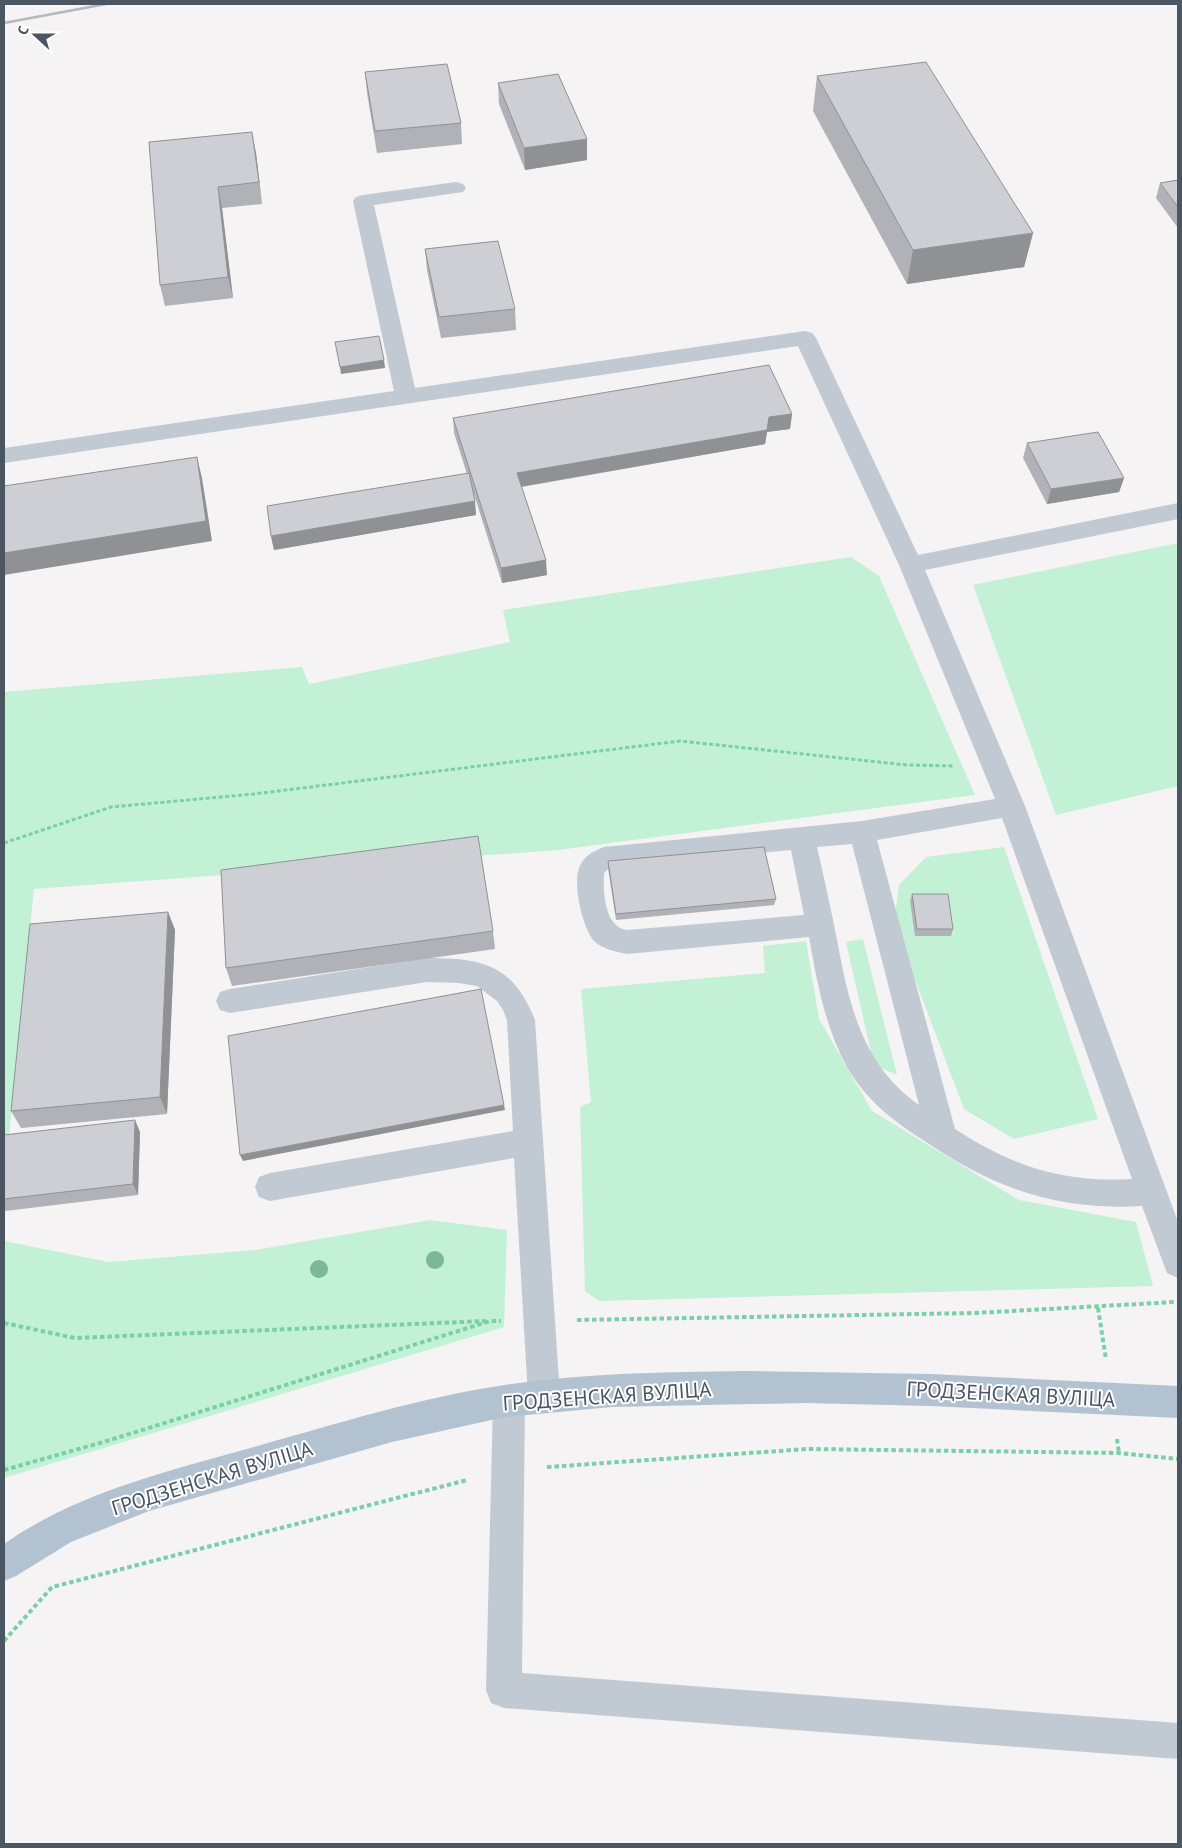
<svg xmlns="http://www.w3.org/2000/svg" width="1182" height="1848" viewBox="0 0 1182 1848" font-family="'PT Sans',sans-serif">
  <rect width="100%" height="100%" fill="#f5f3f3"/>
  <!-- green -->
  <path fill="#c3f1d5" d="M 1178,543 L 1178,786 L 1056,815 L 973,585 Z
    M 851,557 L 879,576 L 975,795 L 558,850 L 34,889 L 4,1186 L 4,692 L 302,667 L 309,684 L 510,642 L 503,610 Z
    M 1004,847 L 1098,1119 L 1014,1139 L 964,1109 L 894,924 L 899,885 L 926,857 Z
    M 863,939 L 897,1075 L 874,1065 L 846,942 Z
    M 806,941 L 819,1019 L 872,1111 L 1019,1200 L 1136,1222 L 1153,1286 L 599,1301 L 585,1291 L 580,1107 L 591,1102 L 581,989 L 765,973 L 763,946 Z
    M 430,1220 L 507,1230 L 504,1327 L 4,1478 L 4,1241 L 109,1262 L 255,1250 Z"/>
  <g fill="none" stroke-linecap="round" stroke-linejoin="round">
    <!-- path-far1 -->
    <path stroke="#7ad0a6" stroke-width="3" stroke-dasharray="4 2.5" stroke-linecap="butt" d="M 4,843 L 111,807 L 254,794 L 680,741 L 907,765 L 955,766"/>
    <!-- path -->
    <path stroke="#7ad0a6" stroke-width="4" stroke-dasharray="4.5 3" stroke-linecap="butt" d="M 1098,1308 L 1106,1359
      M 577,1320 L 975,1313 L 1175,1302
      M 4,1323 L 75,1338 L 486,1321
      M 1117,1439 L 1119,1453
      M 547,1467 L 807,1449 L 1119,1453 L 1178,1459
      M 4,1470 L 107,1441 L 490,1321 L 501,1321
      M 4,1641 L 52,1587 L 467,1480"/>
    <!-- minor -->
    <path fill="#c1cad2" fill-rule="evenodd" d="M 456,182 L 463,184 L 466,188 L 463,192 L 374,205 L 415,388 L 805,331 L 812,333 L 816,338 L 918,555 L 1178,503 L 1178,519 L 925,570 L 1025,806 L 1178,1222 L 1178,1278 L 1167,1273 L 1142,1206 C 1056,1211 993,1188 923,1140 C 892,1120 866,1100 847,1067 C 825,1027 817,982 809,937 L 627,954 C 617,952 603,949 595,942 C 583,930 574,889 578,872 C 581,858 592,851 604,847 L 862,821 L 995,799 L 899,565 L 798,346 L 4,463 L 4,448 L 394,391 L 353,201 L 356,197 L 363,195 ZM 1002,818 L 1132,1179 C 1063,1183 1012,1166 955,1129 L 877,840 ZM 852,844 L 919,1105 C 862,1065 849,1004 837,940 C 831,909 824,878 817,847 ZM 791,850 L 804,915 L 627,930 C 604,927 603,891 604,873 L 609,868 Z
      M 427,958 C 484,958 513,965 535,1020 L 560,1396 L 556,1407 L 544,1412 L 532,1407 L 528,1396 L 514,1158 L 270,1201 L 259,1197 L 255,1187 L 259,1177 L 270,1173 L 513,1131 L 507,1020 L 503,1010 L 497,1001 L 477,986 L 458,983 L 427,982 L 230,1013 L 220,1010 L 216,1001 L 220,992 L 230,989 Z
      M 509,1385 L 521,1390 L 525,1401 L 522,1673 L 1178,1723 L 1178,1759 L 504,1708 L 491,1703 L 486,1690 L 493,1401 L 497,1390 Z"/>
    <!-- major -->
    <path fill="#b3c2d1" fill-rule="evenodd" d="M 744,1371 L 930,1374 L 1178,1386 L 1178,1418 L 930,1406 L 806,1403 L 612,1407 L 505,1417 L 392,1442 L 149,1511 L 71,1542 L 16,1576 L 4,1581 L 4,1544 C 75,1494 161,1473 243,1450 C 330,1426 416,1398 505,1385 C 584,1373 665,1372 744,1371 Z"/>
    <!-- rail -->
    <path stroke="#b5b8bd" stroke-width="2.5" d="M 4,23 L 106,4"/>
  </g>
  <!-- trees -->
  <g fill="#7bb799">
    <circle cx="435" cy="1260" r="9"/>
    <circle cx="319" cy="1269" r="9"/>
  </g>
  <!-- wall -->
  <path fill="#b0b2b7" d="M 365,72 L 461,123 L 462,144 L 377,153 L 367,93 Z
    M 817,76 L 1033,233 L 1024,267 L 907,284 L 813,111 Z
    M 498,83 L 587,160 L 525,170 L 499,104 Z
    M 149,142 L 256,153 L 262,204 L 222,208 L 233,298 L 165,306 L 160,285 Z
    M 1178,180 L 1178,228 L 1156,198 L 1160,183 Z
    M 425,249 L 515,309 L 516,330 L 441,338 L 427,270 Z
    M 792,414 L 790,429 L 767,432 L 765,444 L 522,487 L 547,575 L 502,583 L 473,491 L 476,515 L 274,550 L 271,536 L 467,474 L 454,433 L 453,418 Z
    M 1027,443 L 1124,478 L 1119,492 L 1047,504 L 1023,458 Z
    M 608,861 L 776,899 L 774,905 L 616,920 L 608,868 Z
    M 912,894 L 953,929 L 951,936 L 915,936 L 910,901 Z
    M 168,912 L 175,930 L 167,1114 L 21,1128 L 11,1111 Z
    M 493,931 L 495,949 L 232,986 L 226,968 Z
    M 140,1132 L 138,1195 L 5,1211 L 4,1209 L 4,1135 Z"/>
  <!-- shaded-wall -->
  <path fill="#909195" d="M 252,132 L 256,153 L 262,204 L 259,182 Z
    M 587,139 L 587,160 L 525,170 L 524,148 Z
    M 218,187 L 222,208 L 233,298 L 228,277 Z
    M 1033,233 L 1024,267 L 907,284 L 913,250 Z
    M 384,360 L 385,368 L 341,374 L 340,367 Z
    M 792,414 L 790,429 L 767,432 L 765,444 L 518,487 L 517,473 L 769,417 Z
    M 197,457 L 202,478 L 212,541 L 4,575 L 4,553 Z
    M 1124,478 L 1119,492 L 1047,504 L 1051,489 Z
    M 475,501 L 476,515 L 274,550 L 271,536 Z
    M 546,560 L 547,575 L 502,583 L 501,568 Z
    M 168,912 L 175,930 L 167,1114 L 160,1097 Z
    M 504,1105 L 505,1110 L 243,1161 L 240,1155 Z
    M 135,1120 L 140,1132 L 138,1195 L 133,1184 Z"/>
  <!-- building -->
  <path fill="#cdcfd5" stroke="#909195" d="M 926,62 L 1033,233 L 913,250 L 817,76 Z
    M 447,64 L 461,123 L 375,131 L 365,72 Z
    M 558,74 L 587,139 L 524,148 L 498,83 Z
    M 252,132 L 259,182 L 218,187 L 228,277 L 160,285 L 149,142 Z
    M 1178,180 L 1178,207 L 1160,183 Z
    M 498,241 L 515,309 L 439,317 L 425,249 Z
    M 379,336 L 384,360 L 340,367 L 335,342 Z
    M 769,365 L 792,414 L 769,417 L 767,430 L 517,473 L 546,560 L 501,568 L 453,418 Z
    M 1098,432 L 1124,478 L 1051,489 L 1027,443 Z
    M 197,457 L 206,521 L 4,553 L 4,486 Z
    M 469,473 L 475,501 L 271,536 L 267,506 Z
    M 478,836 L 493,931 L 226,968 L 221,870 Z
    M 764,847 L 776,899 L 616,914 L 608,861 Z
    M 912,894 L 948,894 L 953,929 L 917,929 Z
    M 168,912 L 160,1097 L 11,1111 L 30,924 Z
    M 481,989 L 504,1105 L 240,1155 L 228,1036 Z
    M 135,1120 L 133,1184 L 4,1199 L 4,1135 Z"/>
  <g text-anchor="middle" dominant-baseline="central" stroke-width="4" stroke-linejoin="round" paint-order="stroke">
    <!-- near-street labels -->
    <g font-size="21" fill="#4a5661" stroke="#fff">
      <text transform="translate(1011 1394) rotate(3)">ГРОДЗЕНСКАЯ ВУЛІЦА</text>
      <text transform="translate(607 1396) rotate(-4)">ГРОДЗЕНСКАЯ ВУЛІЦА</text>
      <text transform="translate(212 1478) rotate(-17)">ГРОДЗЕНСКАЯ ВУЛІЦА</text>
    </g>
  </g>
  <!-- border -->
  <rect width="1182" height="1848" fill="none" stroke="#4a5661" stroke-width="10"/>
  <!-- north arrow -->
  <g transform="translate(35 35) rotate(291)" stroke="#ffffff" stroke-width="4" paint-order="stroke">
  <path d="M0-4L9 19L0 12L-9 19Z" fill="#4a5661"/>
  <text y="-8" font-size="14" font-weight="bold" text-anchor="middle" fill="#4a5661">С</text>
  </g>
</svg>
